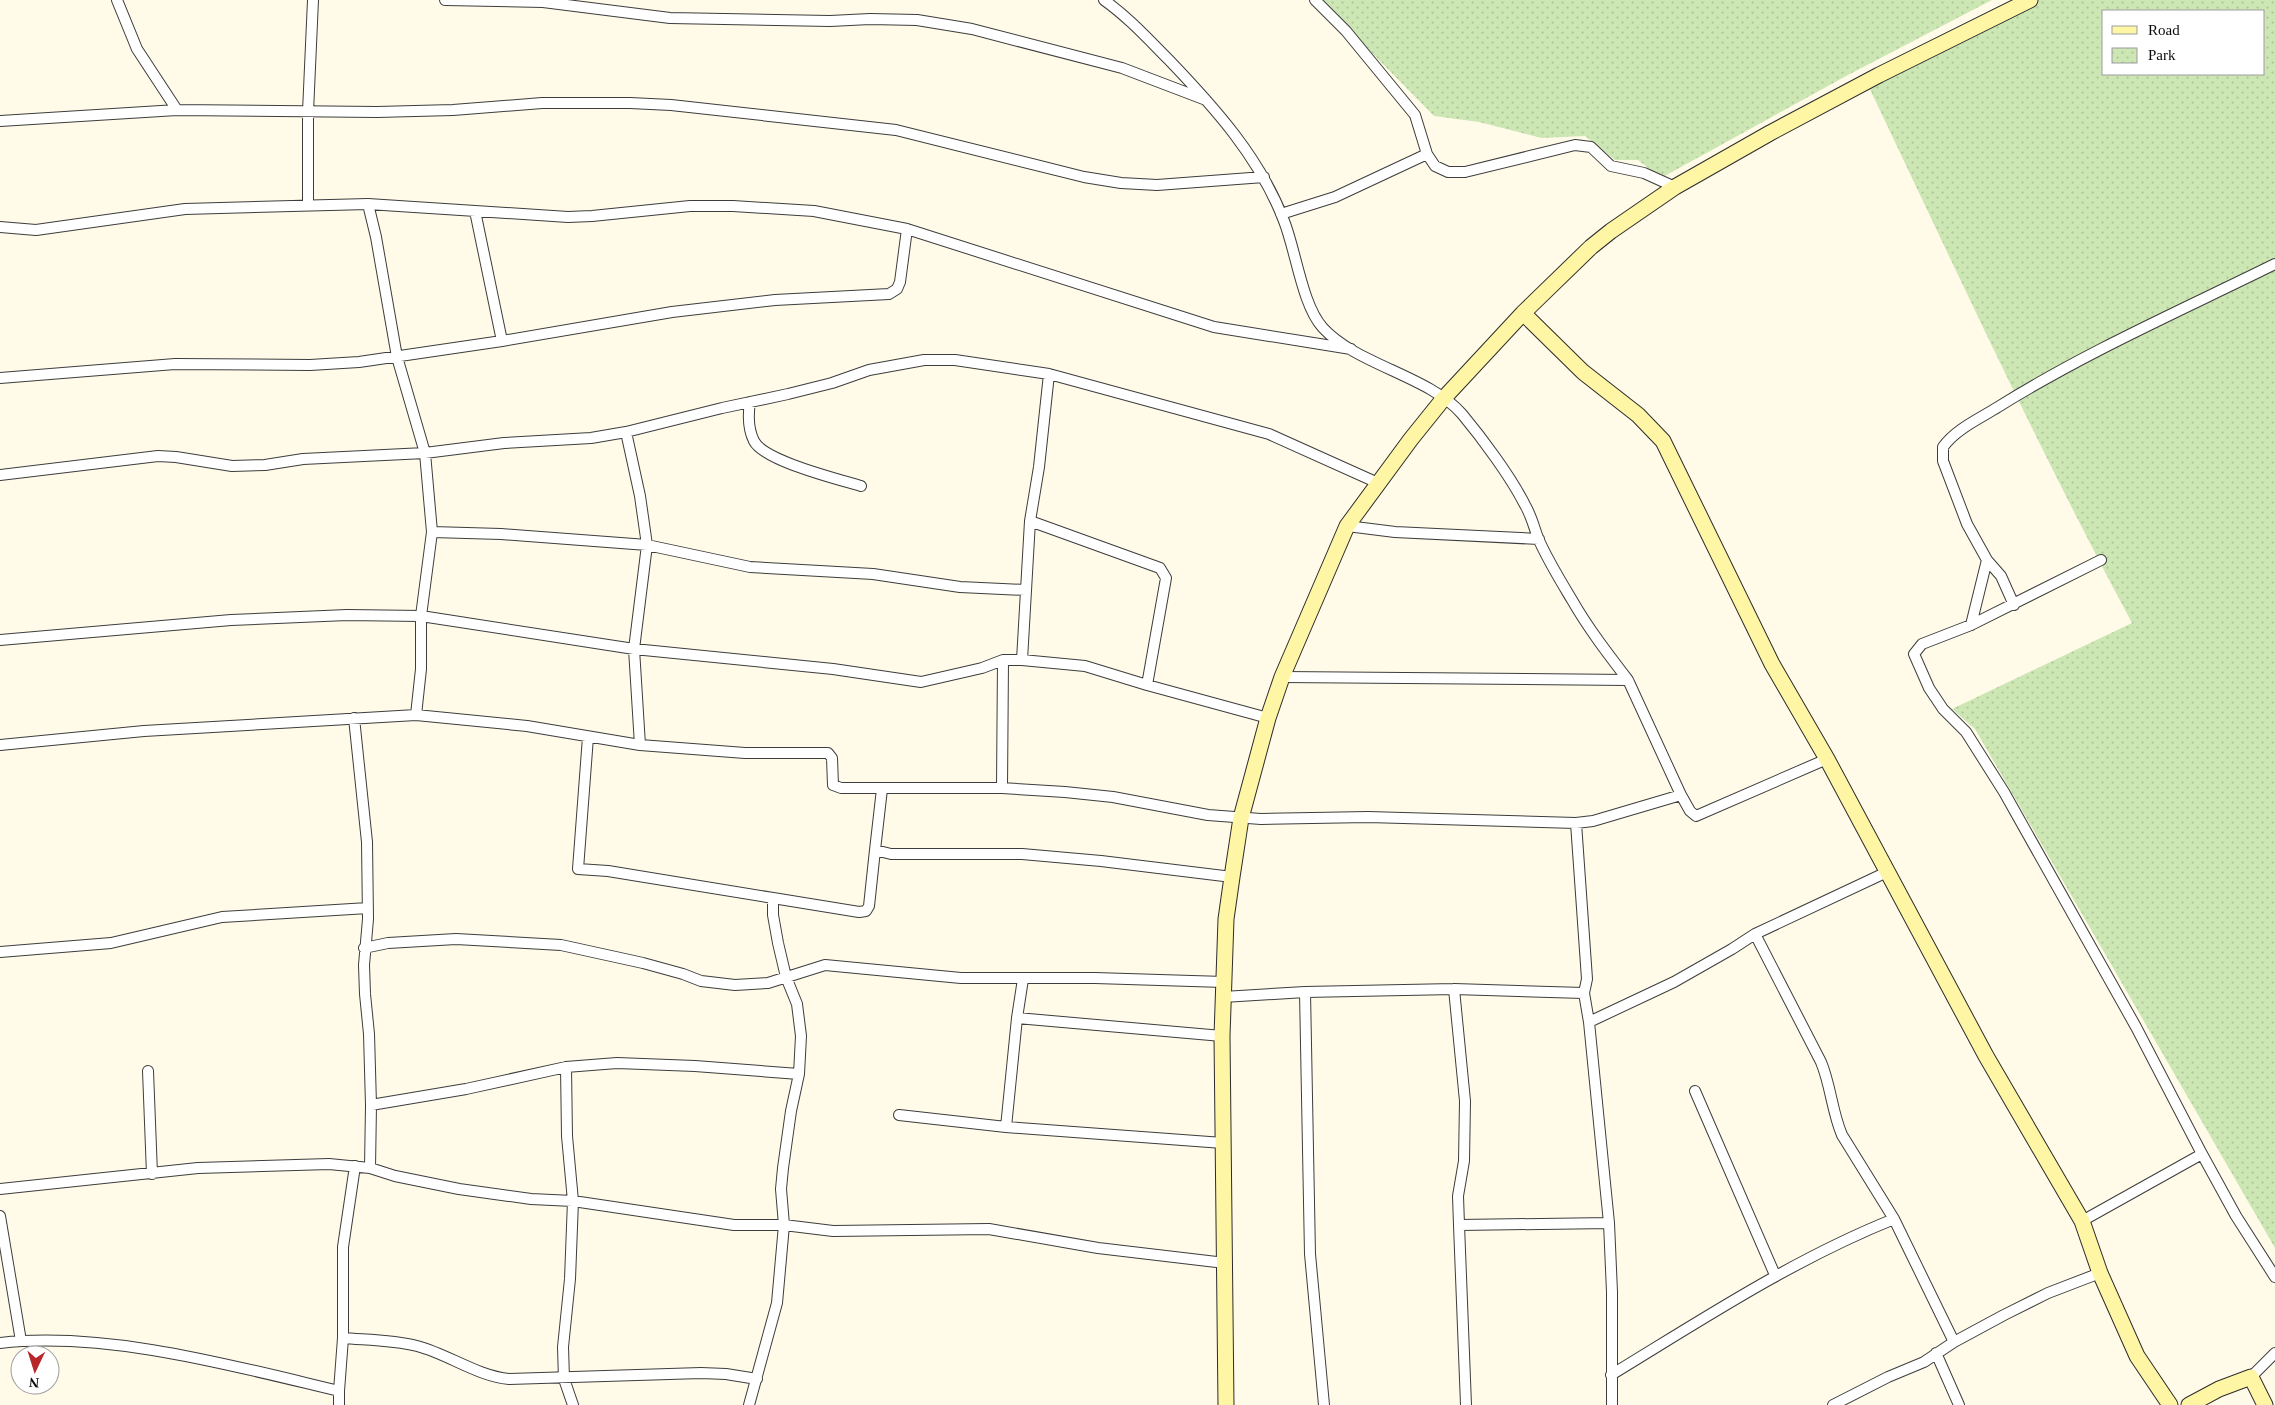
<svg xmlns="http://www.w3.org/2000/svg" width="2275" height="1405" viewBox="0 0 2275 1405" font-family="Georgia,serif">
  <defs>
    <pattern id="park-dots" width="8" height="8" patternUnits="userSpaceOnUse" patternTransform="scale(1.25)"><rect width="8" height="8" fill="#cde7b4"/><path d="M2 2h.1M6 6h.1" fill="none" stroke="#afc599" stroke-width="1.8" stroke-linecap="round"/></pattern>
  </defs>
  <rect width="100%" height="100%" fill="#fffbe8"/>
  <!-- park -->
  <path fill="url(#park-dots)" fill-rule="evenodd" d="M 1320,0 L 1992,0 L 1848,75 L 1661,178 L 1638,160 L 1615,160 L 1585,136 L 1542,138 L 1479,122 L 1434,116 Z
    M 2026,0 L 2275,0 L 2275,1248 L 1975,729 L 1952,709 L 2132,623 C 2037,446 1953,264 1867,83 ZM 2104,11 L 2264,11 L 2264,74 L 2104,74 Z"/>
  <g fill="none" stroke-linecap="round" stroke-linejoin="round">
    <defs>
      <path id="minor" d="M 117,0 L 137,49 L 177,110
        M 445,0 L 543,2 L 670,18 L 830,21 L 870,19 L 917,20 L 972,29 L 1122,68 L 1206,100
        M 1104,0 C 1128,17 1148,39 1169,60 C 1215,108 1260,158 1284,221 C 1296,251 1302,305 1323,328 C 1357,365 1429,376 1462,414 C 1482,438 1511,477 1525,505 C 1531,515 1534,527 1538,538 C 1547,559 1560,580 1572,600 C 1588,628 1608,654 1628,680
        M 1315,0 L 1346,31 L 1415,115 L 1427,154 L 1435,166 L 1448,172 L 1465,172 L 1575,145 L 1591,147 L 1611,166 L 1644,173 L 1675,187
        M 0,121 L 177,110 L 377,112 L 453,110 L 542,103 L 630,103 L 671,105 L 896,130 L 1084,177 L 1121,183 L 1157,185 L 1264,177
        M 308,205 L 308,112 L 313,0
        M 475,211 L 502,341
        M 1281,214 L 1335,197 L 1427,154
        M 0,227 L 36,230 L 185,209 L 368,204
        M 0,378 L 175,364 L 310,365 L 359,362 L 502,341 L 672,312 L 775,300 L 889,294 L 897,289 L 900,282 L 907,229
        M 750,402 C 748,415 748,429 754,441 C 764,461 838,479 861,486
        M 626,432 L 640,496 L 647,545 L 634,649 L 640,745
        M 0,475 L 158,456 L 176,457 L 232,466 L 265,465 L 303,459 L 425,453 L 504,443 L 591,438 L 626,432 L 722,408 L 788,394 L 832,383 L 869,370 L 924,360 L 955,360 L 1049,374 L 1269,434 L 1378,483
        M 1030,521 L 1160,568 L 1166,578 L 1147,685
        M 1347,526 L 1395,532 L 1539,539
        M 432,532 L 501,534 L 647,545 L 750,567 L 873,574 L 960,587 L 1025,590
        M 2101,560 L 1971,625 L 1922,644 L 1914,654 L 1929,688 L 1943,709 L 1966,732 L 2004,792 L 2136,1027 L 2202,1154 L 2236,1216 L 2275,1277
        M 2014,605 L 2001,576 L 1987,560 L 1967,524 L 1943,461 L 1943,447 C 1956,429 1979,419 1998,407 C 2086,352 2182,310 2275,264
        M 1971,625 L 1987,560
        M 0,640 L 231,620 L 347,615 L 421,616 L 634,649 L 833,669 L 921,682 L 982,668 L 1003,660
        M 1022,660 L 1030,521 L 1039,467 L 1049,374
        M 1282,677 L 1628,680 L 1681,795
        M 416,715 L 421,669 L 421,616 L 432,532 L 425,453 L 397,357 L 376,237 L 368,204 L 568,217 L 592,216 L 690,206 L 733,206 L 814,211 L 907,229 L 1214,327 L 1351,349
        M 354,718 L 367,842 L 368,919 L 364,965 L 365,994 L 369,1034 L 371,1105
        M 588,737 L 578,869 L 608,871 L 773,898 L 773,915 L 778,943 L 786,977 L 797,1004 L 801,1036 L 799,1074 L 791,1111 L 783,1168 L 781,1189 L 784,1225 L 777,1303 L 749,1405
        M 0,745 L 144,731 L 416,715 L 527,726 L 640,745 L 745,753 L 828,753 L 832,758 L 833,785 L 841,788 L 1002,788 L 1065,792 L 1113,797 L 1208,815 L 1261,819 L 1368,817 L 1576,823 L 1593,821 L 1681,795 L 1690,811 L 1696,816 L 1827,759
        M 1002,788 L 1003,660 L 1022,660 L 1085,666 L 1147,685 L 1268,718
        M 1576,823 L 1587,979 L 1584,993 L 1589,1022 L 1609,1223 L 1612,1292 L 1612,1405
        M 875,850 L 882,789
        M 773,898 L 859,912 L 866,911 L 869,906 L 875,850 L 891,854 L 1022,854 L 1101,861 L 1232,877
        M 1755,934 L 1821,1062 C 1831,1086 1832,1112 1842,1135 L 1894,1219
        M 364,948 L 388,943 L 456,939 L 561,945 L 643,963 L 683,974 L 701,981 L 735,985 L 768,983 L 825,965 L 961,978 L 1095,978 L 1224,982
        M 0,952 L 111,943 L 222,917 L 368,908
        M 1454,989 L 1465,1101 L 1464,1161 L 1458,1196 L 1459,1225
        M 1305,992 L 1310,1254 L 1324,1405
        M 1223,997 L 1305,992 L 1454,989 L 1584,993
        M 1017,1018 L 1023,979
        M 1589,1022 L 1674,982 L 1732,949 L 1755,934 L 1887,872
        M 1222,1036 L 1017,1018 L 1006,1127 L 1223,1143
        M 566,1067 L 617,1063 L 695,1066 L 799,1074
        M 148,1071 L 152,1174
        M 1695,1091 L 1775,1275
        M 899,1115 L 1006,1127
        M 370,1168 L 371,1105 L 466,1089 L 566,1067 L 567,1136 L 573,1201 L 570,1279 L 563,1347 L 564,1379 L 573,1405
        M 0,1189 L 198,1168 L 329,1164 L 370,1168 L 395,1176 L 459,1189 L 531,1199 L 573,1201 L 734,1225 L 784,1225 L 833,1231 L 989,1229 L 1098,1248 L 1225,1263
        M 0,1216 L 21,1341
        M 2082,1221 L 2202,1154
        M 343,1338 C 367,1340 393,1340 417,1346 C 448,1354 477,1376 509,1379 L 701,1373 L 726,1374 L 757,1379
        M 0,1343 C 108,1331 234,1366 339,1391 L 339,1405
        M 1936,1353 L 1959,1405
        M 1611,1375 C 1703,1319 1794,1259 1894,1219 L 1954,1342
        M 2251,1377 L 2275,1353
        M 339,1391 L 343,1338 L 343,1247 L 355,1166
        M 1466,1405 L 1459,1225 L 1609,1223
        M 1833,1405 L 1888,1377 L 1924,1362 L 1954,1342 L 2004,1315 L 2048,1293 L 2100,1273"/>
      <path id="secondary" d="M 1523,313 L 1583,372 L 1638,415 L 1663,441 L 1772,664 L 1827,759 L 1986,1056 L 2082,1221 L 2100,1273 L 2137,1356 L 2170,1405
        M 1226,1405 L 1222,1036 L 1226,919 L 1232,877 L 1241,818 L 1268,718 L 1282,677 L 1347,526 L 1411,439 L 1444,398 L 1523,313 L 1591,247 L 1611,231 L 1675,187 L 1770,133 L 1879,75 L 2030,0
        M 2189,1405 L 2219,1389 L 2251,1377 L 2265,1405"/>
    </defs>
    <!-- minor casing -->
    <use href="#minor" stroke="#3d3d3d" stroke-width="12"/>
    <!-- secondary casing -->
    <use href="#secondary" stroke="#2c2c2c" stroke-width="17"/>
    <!-- minor -->
    <use href="#minor" stroke="#fff" stroke-width="10"/>
    <!-- secondary -->
    <use href="#secondary" stroke="#fef6a4" stroke-width="15"/>
  </g>
  <!-- legend -->
  <rect x="2102" y="10" width="162" height="65" fill="#ffffff" stroke="#9d9d9d"/>
  <rect x="2112" y="26" width="25" height="8" fill="#fef6a4" stroke="#9d9d9d"/>
  <text x="2148" y="35" font-size="15" fill="#0a0a0a">Road</text>
  <rect x="2112" y="48" width="25" height="15" fill="url(#park-dots)" stroke="#9d9d9d"/>
  <text x="2148" y="60" font-size="15" fill="#0a0a0a">Park</text>
  <!-- north arrow -->
  <g transform="translate(35 1370) rotate(184)"><circle r="24" fill="#ffffff" stroke="#9d9d9d"/>
  <path d="M0-4L9 19L0 12L-9 19Z" fill="#b72628"/>
  <text y="-8" font-size="14" font-weight="bold" text-anchor="middle" fill="#0a0a0a">N</text>
  </g>
</svg>
